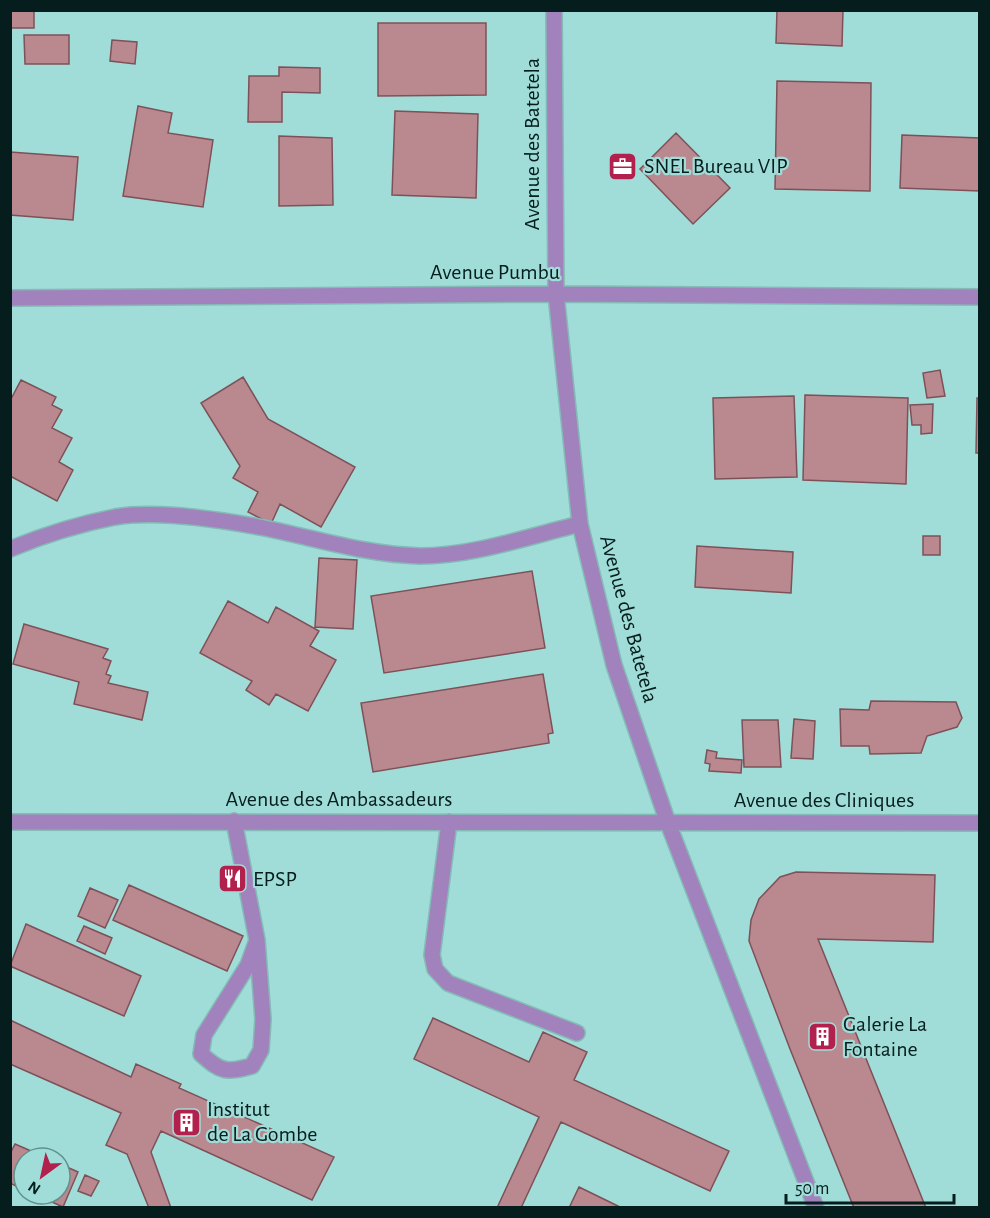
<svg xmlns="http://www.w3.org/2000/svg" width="990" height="1218" viewBox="0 0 990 1218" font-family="'Alegreya Sans',sans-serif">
  <rect width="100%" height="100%" fill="#a0ddd8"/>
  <!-- building -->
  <path fill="#ba888f" stroke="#7e5158" stroke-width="1.5" d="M 10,10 L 34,10 L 34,28 L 10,28 Z
    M 777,10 L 843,10 L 842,46 L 776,43 Z
    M 378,23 L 486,23 L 486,95 L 378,96 Z
    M 24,35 L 69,35 L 69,64 L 25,64 Z
    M 112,40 L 137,42 L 135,64 L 110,61 Z
    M 279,67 L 320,68 L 320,93 L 282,92 L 282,122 L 248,122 L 249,76 L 279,76 Z
    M 777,81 L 871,83 L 870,191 L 775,189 Z
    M 138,106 L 172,113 L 168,133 L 213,140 L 203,207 L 123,196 Z
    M 395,111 L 478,114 L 476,198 L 392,195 Z
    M 676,133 L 730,188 L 693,224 L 640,169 Z
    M 902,135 L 980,138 L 980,191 L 900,188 Z
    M 279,136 L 332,138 L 333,205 L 279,206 Z
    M 10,152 L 78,157 L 73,220 L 10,215 Z
    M 940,370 L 945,396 L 927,398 L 923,373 Z
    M 243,377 L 268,419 L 355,467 L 321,527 L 280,504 L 271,524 L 248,512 L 258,492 L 233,478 L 240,466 L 201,403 Z
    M 21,380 L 56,397 L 52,405 L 62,410 L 52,428 L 72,438 L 59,462 L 73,470 L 57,501 L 10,476 L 10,401 Z
    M 805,395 L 908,398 L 906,484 L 803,480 Z
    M 794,396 L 797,477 L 715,479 L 713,398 Z
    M 977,398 L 980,398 L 980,453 L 976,453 Z
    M 933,404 L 932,433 L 921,434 L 921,425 L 912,425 L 910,405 Z
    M 923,536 L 940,536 L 940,555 L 923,555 Z
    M 697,546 L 793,552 L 791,593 L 695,587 Z
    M 319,558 L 357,560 L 353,629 L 315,627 Z
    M 532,571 L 545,648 L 384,673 L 371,596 Z
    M 228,601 L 268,623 L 276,607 L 319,631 L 310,646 L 336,660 L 308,711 L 276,694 L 269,705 L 246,690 L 252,681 L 200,653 Z
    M 24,624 L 108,649 L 103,658 L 111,661 L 106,674 L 111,676 L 108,683 L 148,692 L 142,720 L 74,704 L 79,682 L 13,664 Z
    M 543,674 L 553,733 L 548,734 L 549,743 L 373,772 L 361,703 Z
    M 871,701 L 956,702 L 962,718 L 957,727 L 927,736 L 921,753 L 870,754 L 869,746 L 841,746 L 840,709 L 869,710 Z
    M 794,719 L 815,721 L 813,759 L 791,758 Z
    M 742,720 L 778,720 L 781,767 L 744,767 Z
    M 707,750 L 717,752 L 716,758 L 742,760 L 741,773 L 709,771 L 710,764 L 705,763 Z
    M 796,872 L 935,875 L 933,942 L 818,939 L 926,1208 L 854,1208 L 790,1049 L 749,941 L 751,920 L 759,899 L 780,877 Z
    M 129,885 L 243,936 L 227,971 L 113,920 Z
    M 90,888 L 118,900 L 105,928 L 78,916 Z
    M 26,924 L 141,976 L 124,1016 L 10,966 Z
    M 84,926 L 112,938 L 105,954 L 77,941 Z
    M 433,1018 L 529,1062 L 543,1032 L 587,1052 L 574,1080 L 729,1151 L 710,1191 L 561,1122 L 521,1208 L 497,1208 L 539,1117 L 414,1059 Z
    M 10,1020 L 131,1077 L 136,1064 L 181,1084 L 179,1088 L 334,1157 L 312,1200 L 161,1131 L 151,1152 L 171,1208 L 149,1208 L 127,1154 L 106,1145 L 121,1113 L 10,1064 Z
    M 15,1144 L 47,1158 L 24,1158 L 24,1190 L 10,1183 L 10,1154 Z
    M 60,1164 L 78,1172 L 63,1207 L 34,1194 L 60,1194 Z
    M 85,1175 L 99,1181 L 91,1196 L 78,1191 Z
    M 579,1187 L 622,1208 L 569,1208 Z"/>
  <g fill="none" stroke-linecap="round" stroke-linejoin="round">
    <defs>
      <path id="minor" d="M 554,10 L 556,294 L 580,524 L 614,665 L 668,823 L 816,1208
        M 10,298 L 556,294 L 980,297
        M 10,549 C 44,535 79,524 115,517 C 158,510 216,519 259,527 C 312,537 366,555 420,556 C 474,556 529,536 580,524
        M 234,821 L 257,940 L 263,1019 L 261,1050 L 252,1066 C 226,1073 221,1072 201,1054 L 204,1035 L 248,965 L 257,940
        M 10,822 L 980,823
        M 449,822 L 432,955 L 435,969 L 448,983 L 577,1033"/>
    </defs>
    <!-- minor casing -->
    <use href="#minor" stroke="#84bbb6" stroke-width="18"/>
    <!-- minor -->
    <use href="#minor" stroke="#a282bc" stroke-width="15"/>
  </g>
  <!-- icons -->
  <defs>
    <symbol id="office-square" viewBox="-11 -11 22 22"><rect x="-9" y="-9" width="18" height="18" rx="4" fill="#b2214e" stroke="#a0ddd8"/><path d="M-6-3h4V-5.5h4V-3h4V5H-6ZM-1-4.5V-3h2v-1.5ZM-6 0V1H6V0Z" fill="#fff"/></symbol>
    <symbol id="restaurant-square" viewBox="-11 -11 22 22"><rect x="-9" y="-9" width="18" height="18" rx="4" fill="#b2214e" stroke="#a0ddd8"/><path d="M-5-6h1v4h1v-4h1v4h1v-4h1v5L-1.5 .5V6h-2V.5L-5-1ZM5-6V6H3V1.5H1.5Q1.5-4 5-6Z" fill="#fff"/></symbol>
    <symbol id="building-square" viewBox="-11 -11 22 22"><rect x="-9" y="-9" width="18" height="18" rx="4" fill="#b2214e" stroke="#a0ddd8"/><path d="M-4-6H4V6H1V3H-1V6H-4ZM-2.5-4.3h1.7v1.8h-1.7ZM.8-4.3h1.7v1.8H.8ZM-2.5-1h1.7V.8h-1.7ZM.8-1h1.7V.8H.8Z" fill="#fff"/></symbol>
  </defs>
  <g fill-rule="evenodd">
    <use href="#office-square" x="606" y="150" width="33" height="33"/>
    <use href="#restaurant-square" x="216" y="862" width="33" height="33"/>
    <use href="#building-square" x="806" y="1020" width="33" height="33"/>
    <use href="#building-square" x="170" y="1106" width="33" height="33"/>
  </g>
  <g text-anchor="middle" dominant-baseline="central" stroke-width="4.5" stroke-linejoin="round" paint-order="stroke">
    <!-- street labels -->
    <g font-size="22" fill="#051e1d" stroke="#a0ddd8">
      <text transform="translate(532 144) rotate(-90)">Avenue des Batetela</text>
      <text x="495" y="272">Avenue Pumbu</text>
      <text transform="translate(629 619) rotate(75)">Avenue des Batetela</text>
      <text x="339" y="799">Avenue des Ambassadeurs</text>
      <text x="824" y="800">Avenue des Cliniques</text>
    </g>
    <!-- poi labels -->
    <g font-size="22" fill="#051e1d" stroke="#a0ddd8" text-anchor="start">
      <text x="644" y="166">SNEL Bureau VIP</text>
      <text x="253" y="879">EPSP</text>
      <text x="843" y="1024">Galerie La<tspan x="843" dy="25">Fontaine</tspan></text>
      <text x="207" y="1109">Institut<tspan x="207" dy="25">de La Gombe</tspan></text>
    </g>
  </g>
  <!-- border -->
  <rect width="990" height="1218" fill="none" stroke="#051e1d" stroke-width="24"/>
  <!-- north arrow -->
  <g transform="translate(42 1176) rotate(213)"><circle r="28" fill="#a0ddd8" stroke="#62918d" stroke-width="1.5"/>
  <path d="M0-4.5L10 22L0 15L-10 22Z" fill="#b2214e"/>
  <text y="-9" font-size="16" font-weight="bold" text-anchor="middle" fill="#051e1d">N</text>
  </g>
  <!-- scale -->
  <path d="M786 1194v9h168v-9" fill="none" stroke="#051e1d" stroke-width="3"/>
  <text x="795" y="1194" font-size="18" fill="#051e1d" stroke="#a0ddd8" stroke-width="4.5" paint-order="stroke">50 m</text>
</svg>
